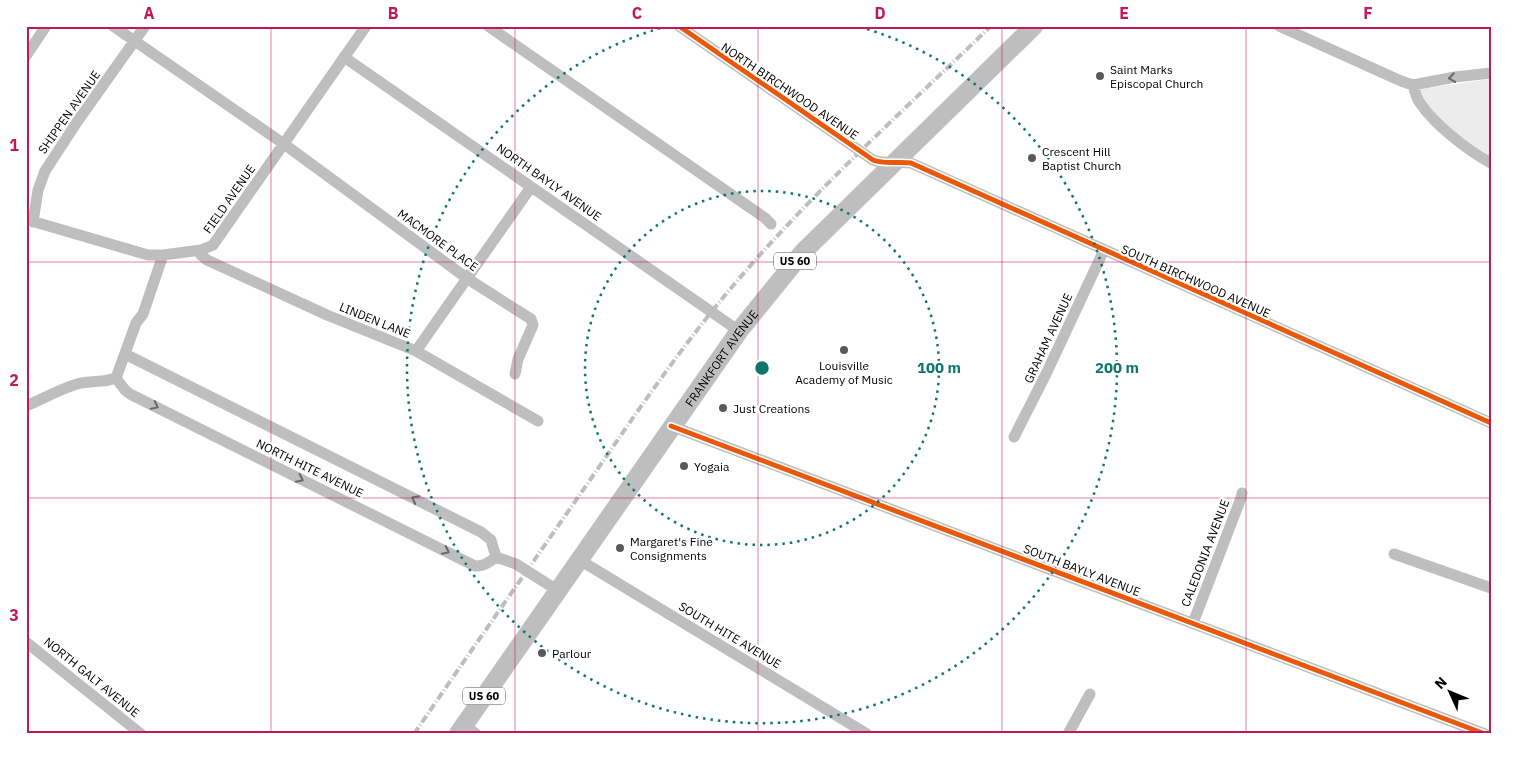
<svg xmlns="http://www.w3.org/2000/svg" width="1517" height="760" viewBox="0 0 1517 760" font-family="'IBM Plex Sans',sans-serif">
  <rect width="100%" height="100%" fill="#fff"/>
  <!-- green -->
  <path fill="#ececec" d="M 1491,79 L 1491,163 L 1440,125 L 1414,90 Z"/>
  <g fill="none" stroke-linecap="round" stroke-linejoin="round">
    <defs>
      <g id="primary">
        <path id="s1" d="M 458,734 L 739,331 L 803,252 L 1034,26"/>
      </g>
    </defs>
    <!-- primary casing -->
    <use href="#primary" stroke="#dbdbdb" stroke-width="19"/>
    <!-- street -->
    <path stroke="#bebebe" stroke-width="11" d="M 113,26 L 284,144 L 468,279 L 531,319 L 533,325 L 518,359 L 515,374
      M 488,26 L 765,218 L 771,224
      M 679,26 L 873,160 C 886,165 898,161 911,163 L 1491,423
      M 1279,26 L 1401,81 L 1413,85 L 1455,77 L 1491,73
      M 26,56 L 46,26
      M 344,57 L 739,331
      M 1413,85 C 1415,91 1416,98 1420,103 C 1434,124 1468,151 1491,163
      M 28,220 L 148,255 L 163,255
      M 33,222 L 38,190 L 45,171 L 77,122 L 145,26
      M 199,251 L 201,255 L 207,260 L 327,315 L 416,351 L 538,421
      M 416,351 L 531,187
      M 116,378 L 125,390 L 130,394 L 475,566 C 483,567 490,562 496,557 L 491,540 L 481,532 L 125,354
      M 26,406 C 43,399 60,389 77,384 C 91,380 103,383 116,378 L 136,323 L 143,314 L 163,255 L 201,250 L 213,245 L 366,26
      M 671,426 L 1485,734
      M 1014,437 L 1046,374 L 1104,250
      M 1394,554 L 1491,588
      M 496,557 L 516,564 L 557,590
      M 578,559 L 867,734
      M 1193,623 L 1241,498 L 1242,493
      M 26,642 L 141,734
      M 464,725 L 476,734
      M 1068,734 L 1090,694"/>
    <!-- primary -->
    <use href="#primary" stroke="#bebebe" stroke-width="18"/>
    <!-- rail -->
    <path stroke="#bebebe" stroke-width="4" stroke-dasharray="8 2.5 1 2.5" stroke-linecap="butt" d="M 414,734 C 472,649 531,565 590,480 C 637,412 683,344 737,281 C 815,190 905,109 991,26"/>
    <defs>
      <path id="cycleway" d="M 679,26 L 873,160 C 886,165 898,161 911,163 L 1491,423
        M 671,426 L 1485,734"/>
    </defs>
    <!-- cycleway casing -->
    <use href="#cycleway" stroke="#fff" stroke-width="8"/>
    <!-- cycleway -->
    <use href="#cycleway" stroke="#e8590c" stroke-width="5"/>
  </g>
  <!-- one-way arrows -->
  <defs><path id="oneway-chevron" d="M-2-3.5L2.5 0L-2 3.5" fill="none" stroke-width="1.6" stroke-linecap="round" stroke-linejoin="round" transform="scale(1.25)"/></defs>
  <g stroke="#686868">
    <use href="#oneway-chevron" transform="translate(1452 78) rotate(171)"/>
    <use href="#oneway-chevron" transform="translate(155 406) rotate(26)"/>
    <use href="#oneway-chevron" transform="translate(300 479) rotate(26)"/>
    <use href="#oneway-chevron" transform="translate(415 499) rotate(-153)"/>
    <use href="#oneway-chevron" transform="translate(446 551) rotate(26)"/>
  </g>
  <!-- grid -->
  <path fill="none" stroke="#c2185b" stroke-width="1" stroke-opacity="0.55" d="M 271,26 L 271,734M 515,26 L 515,734M 758,26 L 758,734M 1002,26 L 1002,734M 1246,26 L 1246,734M 26,262 L 1491,262M 26,498 L 1491,498"/>
  <!-- distance rings -->
  <g fill="none" stroke="#0f766e" stroke-width="2.5" stroke-dasharray="2.5 5">
    <circle cx="762" cy="368" r="177"/>
    <path d="M860 27A355 355 0 1 1 664 27"/>
  </g>
  <!-- markers -->
  <g fill="#595959" stroke="#fff" stroke-width="2">
    <circle cx="1100" cy="76" r="5"/>
    <circle cx="1032" cy="158" r="5"/>
    <circle cx="844" cy="350" r="5"/>
    <circle cx="723" cy="408" r="5"/>
    <circle cx="684" cy="466" r="5"/>
    <circle cx="620" cy="548" r="5"/>
    <circle cx="542" cy="653" r="5"/>
  </g>
  <g text-anchor="middle" dominant-baseline="central" stroke-width="4.5" stroke-linejoin="round" paint-order="stroke">
    <!-- shield labels -->
    <g fill="#fff" stroke="#4c4c4c" stroke-width="1">
      <rect x="774" y="252.5" width="42" height="17" rx="4"/>
      <rect x="463" y="687.5" width="42" height="17" rx="4"/>
    </g>
    <g font-size="11" font-weight="bold" fill="#000">
      <text x="795" y="261">US 60</text>
      <text x="484" y="696">US 60</text>
    </g>
    <!-- poi labels -->
    <g font-size="12" fill="#000" stroke="#fff" text-anchor="start">
      <text x="1110" y="69">Saint Marks<tspan x="1110" dy="14">Episcopal Church</tspan></text>
      <text x="1042" y="151">Crescent Hill<tspan x="1042" dy="14">Baptist Church</tspan></text>
      <text x="844" y="365" text-anchor="middle">Louisville<tspan x="844" dy="14">Academy of Music</tspan></text>
      <text x="733" y="408">Just Creations</text>
      <text x="694" y="466">Yogaia</text>
      <text x="630" y="541">Margaret's Fine<tspan x="630" dy="14">Consignments</tspan></text>
      <text x="552" y="653">Parlour</text>
    </g>
    <!-- street labels -->
    <g font-size="12" fill="#000" stroke="#fff">
      <text transform="translate(790 91) rotate(34)">NORTH BIRCHWOOD AVENUE</text>
      <text transform="translate(69 112) rotate(-55)">SHIPPEN AVENUE</text>
      <text transform="translate(549 182) rotate(35)">NORTH BAYLY AVENUE</text>
      <text transform="translate(229 199) rotate(-55)">FIELD AVENUE</text>
      <text transform="translate(438 240) rotate(36)">MACMORE PLACE</text>
      <text transform="translate(1196 281) rotate(24)">SOUTH BIRCHWOOD AVENUE</text>
      <text transform="translate(375 320) rotate(22)">LINDEN LANE</text>
      <text transform="translate(1048 338) rotate(-65)">GRAHAM AVENUE</text>
      <text stroke="none"><textPath href="#s1" startOffset="459">FRANKFORT AVENUE</textPath></text>
      <text transform="translate(310 468) rotate(26)">NORTH HITE AVENUE</text>
      <text transform="translate(1205 553) rotate(-69)">CALEDONIA AVENUE</text>
      <text transform="translate(1082 570) rotate(21)">SOUTH BAYLY AVENUE</text>
      <text transform="translate(730 635) rotate(31)">SOUTH HITE AVENUE</text>
      <text transform="translate(92 677) rotate(39)">NORTH GALT AVENUE</text>
    </g>
  </g>
  <circle cx="762" cy="368" r="8" fill="#0f766e" stroke="#fff" stroke-width="2.5"/>
  <g font-size="15" text-anchor="middle" font-weight="bold" fill="#0f766e" stroke="#fff" stroke-width="4.5" stroke-linejoin="round" paint-order="stroke">
    <text x="939" y="373">100 m</text>
    <text x="1117" y="373">200 m</text>
  </g>
  <!-- border -->
  <rect width="1517" height="760" fill="none" stroke="#ffffff" stroke-width="55"/>
  <!-- north arrow -->
  <g transform="translate(1450 692) rotate(314)" stroke="#ffffff" stroke-width="4" paint-order="stroke">
  <path d="M0-4L9 19L0 12L-9 19Z" fill="#000000"/>
  <text y="-8" font-size="14" font-weight="bold" text-anchor="middle" fill="#000000">N</text>
  </g>
  <rect x="28" y="28" width="1462" height="704" fill="none" stroke="#c2185b" stroke-width="2"/>
  <g font-size="16" text-anchor="middle" font-weight="bold" fill="#c2185b">
    <text x="149" y="19">A</text>
    <text x="393" y="19">B</text>
    <text x="637" y="19">C</text>
    <text x="880" y="19">D</text>
    <text x="1124" y="19">E</text>
    <text x="1368" y="19">F</text>
    <text x="14" y="151">1</text>
    <text x="14" y="386">2</text>
    <text x="14" y="621">3</text>
  </g>
</svg>
